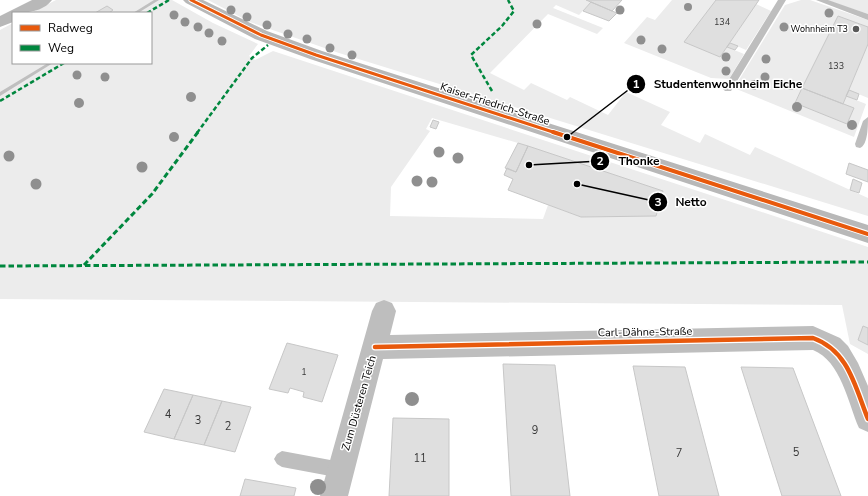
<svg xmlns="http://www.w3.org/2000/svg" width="868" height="496" viewBox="0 0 868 496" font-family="'Nunito Sans',sans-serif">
  <rect width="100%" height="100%" fill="#fff"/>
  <!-- green -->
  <path fill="#ececec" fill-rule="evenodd" d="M 56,0 L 172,0 L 213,23 L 258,44 L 249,56 L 255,60 L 273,51 L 868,247 L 868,328 L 863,326 L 858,340 L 868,345 L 868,354 L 850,344 L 842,305 L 0,299 L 0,30 L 13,23 L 13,63 L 151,63 L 151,13 L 31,13 ZM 432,118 L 518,143 L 662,191 L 656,216 L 581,217 L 548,205 L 543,219 L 390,216 L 391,187 L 430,131 L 426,129 Z
    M 208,0 L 586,0 L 591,2 L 579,15 L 556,5 L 553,8 L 603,28 L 597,34 L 548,14 L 490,73 L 524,90 L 531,83 L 567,100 L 570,97 L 608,115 L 626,92 L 670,112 L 661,125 L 700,143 L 705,134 L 750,155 L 755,147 L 868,198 L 868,216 L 339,53 L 250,22 Z
    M 672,0 L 716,0 L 685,42 L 720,57 L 727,47 L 744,54 L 729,79 L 711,78 L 624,43 L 647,17 L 655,20 Z
    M 801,0 L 810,0 L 868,20 L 868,27 L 838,16 L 795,102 L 847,124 L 854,109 L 843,104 L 846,96 L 866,104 L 854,137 L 734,88 L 785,5 Z
    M 826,0 L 868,0 L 868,14 Z
    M 756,4 L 771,11 L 746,50 L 730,43 Z
    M 868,44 L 868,98 L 849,90 Z"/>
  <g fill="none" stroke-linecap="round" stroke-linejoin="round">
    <!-- stream -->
    <path fill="#bfbfbf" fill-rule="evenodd" d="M 154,0 L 159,0 L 138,13 L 133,13 Z
      M 48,63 L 53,63 L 0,96 L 0,92 Z"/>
  </g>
  <!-- building -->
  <path fill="#dfdfdf" stroke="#c7c7c7" d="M 586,0 L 622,0 L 612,11 Z
    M 716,0 L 759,0 L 720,57 L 684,42 Z
    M 591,2 L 612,11 L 617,13 L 609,21 L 583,11 Z
    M 107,6 L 113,10 L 109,13 L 95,13 Z
    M 838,16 L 868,27 L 868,44 L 843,104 L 802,88 Z
    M 730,43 L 738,46 L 735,50 L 727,47 Z
    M 802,88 L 854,108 L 847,124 L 795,103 Z
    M 849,90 L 859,94 L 857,100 L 846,96 Z
    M 433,120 L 439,122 L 436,129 L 430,127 Z
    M 518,143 L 528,146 L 516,172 L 505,168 Z
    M 528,146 L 663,191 L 656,216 L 581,217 L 508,190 L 513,179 L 504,175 L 507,168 L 516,172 Z
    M 849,163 L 868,170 L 868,182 L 846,174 Z
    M 853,179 L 862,183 L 859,193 L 850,190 Z
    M 863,326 L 868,328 L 868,345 L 858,340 Z
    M 287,343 L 338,355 L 322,402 L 303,397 L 304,392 L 290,388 L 288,393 L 269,389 Z
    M 503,364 L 555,365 L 570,496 L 511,496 Z
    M 633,366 L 685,367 L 719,496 L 659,496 Z
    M 741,367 L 793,368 L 841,496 L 782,496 Z
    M 164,389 L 193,395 L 174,439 L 144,432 Z
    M 193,395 L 222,401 L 204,445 L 174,439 Z
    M 222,401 L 251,407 L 235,452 L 204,445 Z
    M 393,418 L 449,419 L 449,496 L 389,496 Z
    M 245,479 L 296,488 L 294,496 L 240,496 Z"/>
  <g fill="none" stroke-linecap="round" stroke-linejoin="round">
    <!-- lane -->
    <path fill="#bebebe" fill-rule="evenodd" d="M 778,0 L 786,0 L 731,91 L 725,91 L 723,89 Z
      M 816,0 L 828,0 L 868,14 L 868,20 Z
      M 868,117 C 868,126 868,145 860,148 L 856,147 L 855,144 L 863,121 Z
      M 282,451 L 341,462 L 346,465 L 349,470 L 346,475 L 341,478 L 282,467 L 277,464 L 274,459 L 277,454 Z"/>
    <!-- street -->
    <path fill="#bebebe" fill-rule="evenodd" d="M 384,300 L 392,303 L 396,311 L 390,335 L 813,326 L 840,338 L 848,346 L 858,363 L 868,386 L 868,432 L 859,428 C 848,403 841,361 813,350 L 383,359 L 348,496 L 320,496 L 372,311 L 376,303 Z"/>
    <!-- secondary -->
    <path fill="#b8b8b8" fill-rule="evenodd" d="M 32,0 L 52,0 C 43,12 26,13 13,13 L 13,22 L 0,27 L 0,16 Z
      M 183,0 L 203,0 L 267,31 L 322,51 L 868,225 L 868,243 L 310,59 L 255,39 L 186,3 Z"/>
    <!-- quiet-far1 -->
    <path stroke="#00873e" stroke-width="2.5" stroke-dasharray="4.5 2.5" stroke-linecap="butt" d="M 147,13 L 169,0
      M 492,91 L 471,55 L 502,26 L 514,11 L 508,0
      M 0,101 L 64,63
      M 197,133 L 252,58 L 268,45"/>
    <!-- quiet -->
    <path stroke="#00873e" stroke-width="3" stroke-dasharray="5.5 3" stroke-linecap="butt" d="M 84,265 L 152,194 L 198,132
      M 0,266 L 868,262"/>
    <defs>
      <path id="cycleway-far2" d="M 191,0 L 261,35 L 316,55 L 556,133"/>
      <path id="cycleway-far1" d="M 553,132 L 868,234"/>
      <path id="cycleway" d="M 375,347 L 813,338 C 849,351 855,387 868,419"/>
    </defs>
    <!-- cycleway-far2 casing -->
    <use href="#cycleway-far2" stroke="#fff" stroke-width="5"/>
    <!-- cycleway-far1 casing -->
    <use href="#cycleway-far1" stroke="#fff" stroke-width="6"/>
    <!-- cycleway casing -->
    <use href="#cycleway" stroke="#fff" stroke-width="7"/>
    <!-- cycleway-far2 -->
    <use href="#cycleway-far2" stroke="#e8590c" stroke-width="3"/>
    <!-- cycleway-far1 -->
    <use href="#cycleway-far1" stroke="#e8590c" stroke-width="4"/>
    <!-- cycleway -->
    <use href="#cycleway" stroke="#e8590c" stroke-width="4.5"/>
  </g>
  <!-- trees -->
  <g fill="#8f8f8f">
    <circle cx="688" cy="7" r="4"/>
    <circle cx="231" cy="10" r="4.5"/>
    <circle cx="620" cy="10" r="4.5"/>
    <circle cx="829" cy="13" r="4.5"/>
    <circle cx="174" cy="15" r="4.5"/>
    <circle cx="247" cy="17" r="4.5"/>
    <circle cx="185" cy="22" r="4.5"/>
    <circle cx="537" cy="24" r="4.5"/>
    <circle cx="267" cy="25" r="4.5"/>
    <circle cx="198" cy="27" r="4.5"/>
    <circle cx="784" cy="27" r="4.5"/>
    <circle cx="209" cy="33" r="4.5"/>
    <circle cx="288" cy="34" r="4.5"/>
    <circle cx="307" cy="39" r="4.5"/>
    <circle cx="641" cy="40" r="4.5"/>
    <circle cx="222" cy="41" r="4.5"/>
    <circle cx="330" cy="48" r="4.5"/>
    <circle cx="662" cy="49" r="4.5"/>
    <circle cx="352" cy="55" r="4.5"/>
    <circle cx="726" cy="57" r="4.5"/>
    <circle cx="766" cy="59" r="4.5"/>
    <circle cx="726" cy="71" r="4.5"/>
    <circle cx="77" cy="75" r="4.5"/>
    <circle cx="105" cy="77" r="4.5"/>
    <circle cx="765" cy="77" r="4.5"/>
    <circle cx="754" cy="85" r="5"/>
    <circle cx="791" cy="85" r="5"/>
    <circle cx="191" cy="97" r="5"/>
    <circle cx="79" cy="103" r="5"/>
    <circle cx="797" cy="107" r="5"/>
    <circle cx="852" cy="125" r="5"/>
    <circle cx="174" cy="137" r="5"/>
    <circle cx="439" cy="152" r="5.5"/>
    <circle cx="9" cy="156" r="5.5"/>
    <circle cx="458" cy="158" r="5.5"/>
    <circle cx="142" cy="167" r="5.5"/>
    <circle cx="417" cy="181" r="5.5"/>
    <circle cx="432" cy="182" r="5.5"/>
    <circle cx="36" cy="184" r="5.5"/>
    <circle cx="412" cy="399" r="7"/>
    <circle cx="318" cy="487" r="8"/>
  </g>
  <!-- markers -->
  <circle fill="#595959" stroke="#fff" stroke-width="1.5" cx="856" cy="29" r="4"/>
  <g text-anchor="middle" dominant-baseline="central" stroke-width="3" stroke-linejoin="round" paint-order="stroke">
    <!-- number labels -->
    <g font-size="9" fill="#383838">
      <text x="722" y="22">134</text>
      <text x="836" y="66">133</text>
      <text x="304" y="372">1</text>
    </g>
    <!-- far-poi labels -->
    <g font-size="9" fill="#000" stroke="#fff" text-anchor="end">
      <text x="848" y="29">Wohnheim T3</text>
    </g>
    <!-- street labels -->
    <g font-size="11" fill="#000" stroke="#fff">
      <text transform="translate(495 104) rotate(18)">Kaiser-Friedrich-Straße</text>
      <text transform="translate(645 332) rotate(-1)">Carl-Dähne-Straße</text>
      <text transform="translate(359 403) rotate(-74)">Zum Düsteren Teich</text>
    </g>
    <!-- near-number labels -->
    <g font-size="11" fill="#383838">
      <text x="168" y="414">4</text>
      <text x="198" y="420">3</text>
      <text x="228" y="426">2</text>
      <text x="535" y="430">9</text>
      <text x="796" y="452">5</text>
      <text x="679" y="453">7</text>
      <text x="420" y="458">11</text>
    </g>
  </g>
  <!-- callouts -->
  <path fill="none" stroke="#000" stroke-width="1.5" d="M567 137L636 84M529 165L600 161M577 184L658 202"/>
  <g fill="#000" stroke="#fff" stroke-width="1.5">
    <circle cx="567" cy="137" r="4"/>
    <circle cx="529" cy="165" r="4"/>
    <circle cx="577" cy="184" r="4"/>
    <circle cx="636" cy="84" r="10"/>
    <circle cx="600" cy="161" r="10"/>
    <circle cx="658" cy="202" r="10"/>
  </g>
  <g font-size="12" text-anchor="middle" font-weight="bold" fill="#fff">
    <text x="636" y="88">1</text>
    <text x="600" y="165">2</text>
    <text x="658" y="206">3</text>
  </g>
  <g font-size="12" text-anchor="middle" font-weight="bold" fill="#000" stroke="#fff" stroke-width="3" stroke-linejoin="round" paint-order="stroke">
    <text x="728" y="88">Studentenwohnheim Eiche</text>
    <text x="639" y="165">Thonke</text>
    <text x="691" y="206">Netto</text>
  </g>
  <!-- legend -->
  <rect x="12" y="12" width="140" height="52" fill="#ffffff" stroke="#999999"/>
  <rect x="20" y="25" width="20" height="6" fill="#e8590c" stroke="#999999"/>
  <text x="48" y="32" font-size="12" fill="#000000">Radweg</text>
  <rect x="20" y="45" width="20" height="6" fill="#00873e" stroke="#999999"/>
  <text x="48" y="52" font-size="12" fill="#000000">Weg</text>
</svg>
